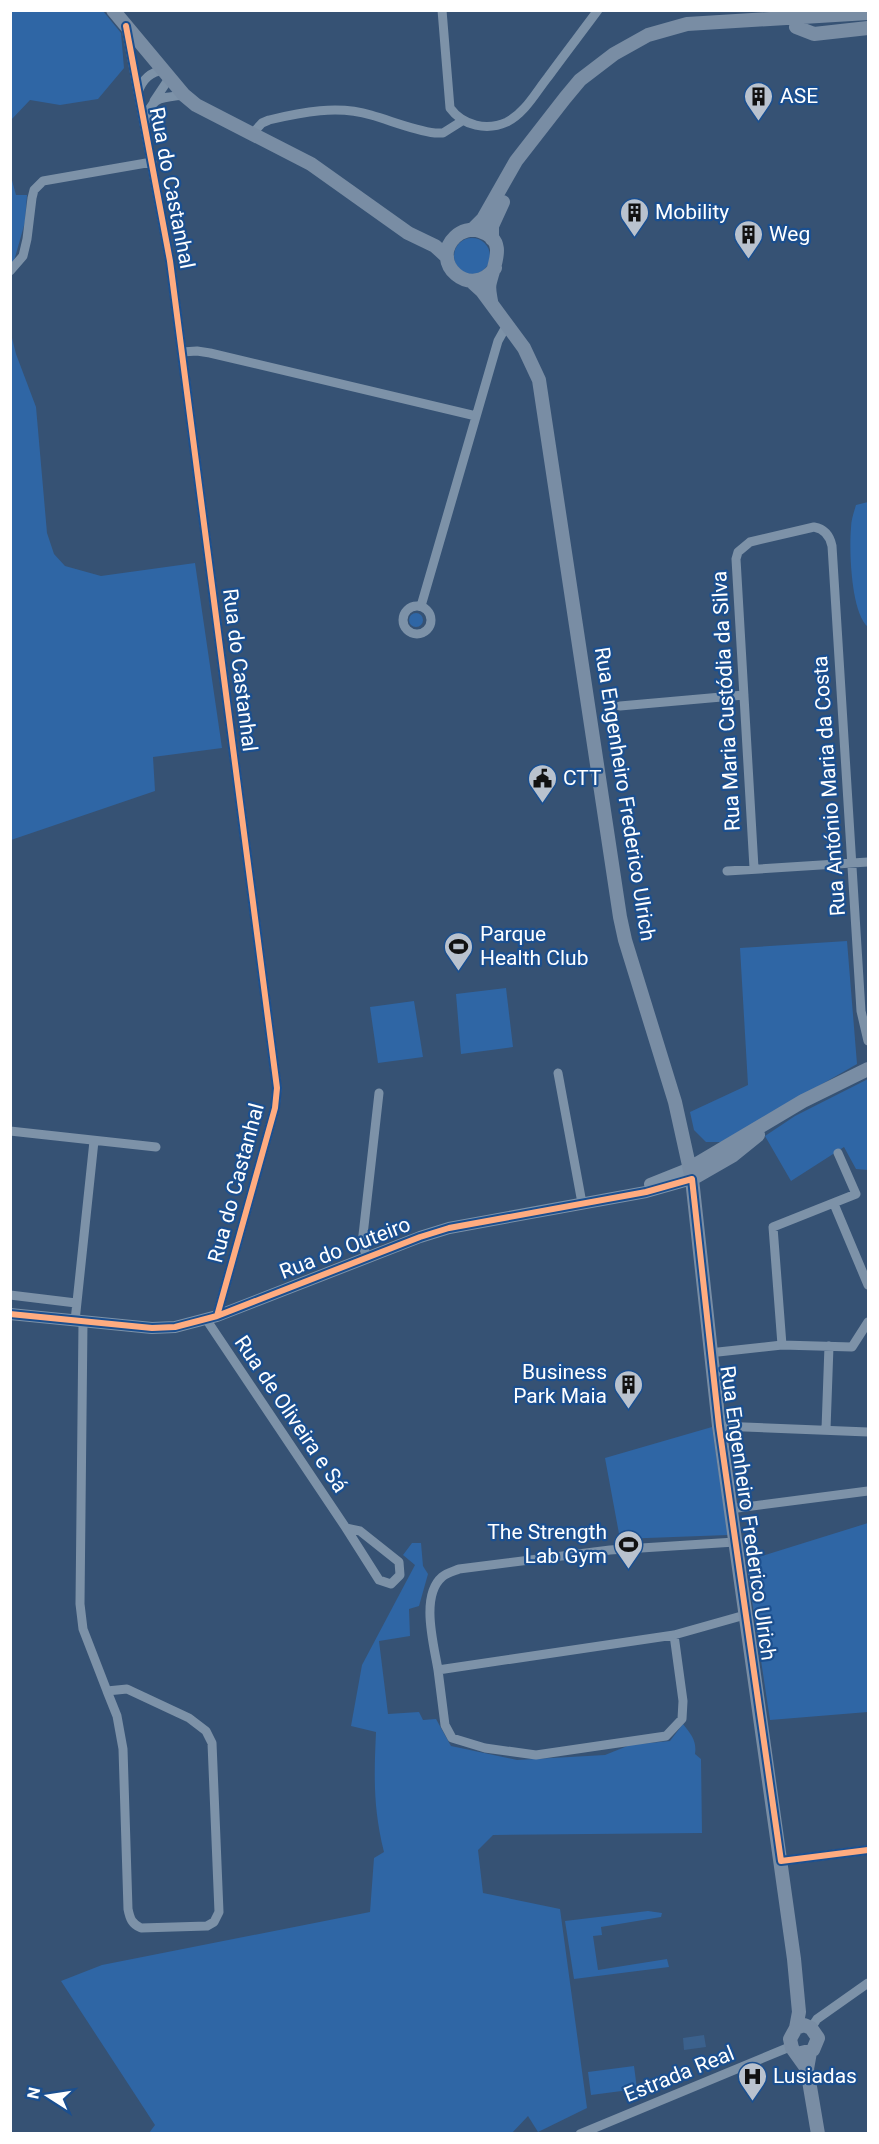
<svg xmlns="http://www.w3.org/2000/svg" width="879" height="2144" viewBox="0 0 879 2144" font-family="Roboto,sans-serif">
  <rect width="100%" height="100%" fill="#365274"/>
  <!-- green -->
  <path fill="#2f66a5" d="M 11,10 L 103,11 L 121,33 L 124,68 L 98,99 L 60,105 L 30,100 L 11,120 Z
    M 10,173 L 16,195 L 27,195 L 25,222 L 14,261 L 10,264 Z
    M454 256a18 18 0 1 1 36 0a18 18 0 1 1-36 0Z
    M 10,330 L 16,354 L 36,407 L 47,533 L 54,554 L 65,566 L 101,576 L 195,563 L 222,748 L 153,757 L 155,791 L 11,840 Z
    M 868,502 L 868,627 C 851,613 849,550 851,528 C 851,520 854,512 856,505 Z
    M409 620a7 7 0 1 1 14 0a7 7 0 1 1-14 0Z
    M 847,941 L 857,1064 L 721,1142 L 706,1142 L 694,1130 L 690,1112 L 748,1085 L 740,948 Z
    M 506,988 L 513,1047 L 461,1054 L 456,994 Z
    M 414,1001 L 423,1057 L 378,1063 L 370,1007 Z
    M 868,1079 L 868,1170 L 856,1169 L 844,1147 L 791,1181 L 765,1136 L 795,1116 Z
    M 712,1427 L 728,1535 L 620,1539 L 605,1458 Z
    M 868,1523 L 868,1712 L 770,1720 L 746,1561 Z
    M 412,1543 L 421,1543 L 423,1566 L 428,1574 L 419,1606 L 409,1609 L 410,1636 L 379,1641 L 388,1714 L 419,1712 L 423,1720 L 436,1719 L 451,1746 L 517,1760 L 605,1755 L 630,1745 L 670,1741 L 683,1724 C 691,1734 697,1741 695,1754 L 701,1759 L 702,1833 L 493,1835 L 478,1850 L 483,1893 L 560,1909 L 587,2108 L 538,2132 L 528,2116 L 511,2134 L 149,2133 L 155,2125 L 61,1981 L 102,1965 L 370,1912 L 374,1858 L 384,1852 C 373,1808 374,1776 376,1732 L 351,1726 L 362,1665 L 415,1565 L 403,1555 Z
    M 648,1911 L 662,1913 L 661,1917 L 601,1927 L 602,1935 L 593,1936 L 598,1970 L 667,1959 L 669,1967 L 574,1979 L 565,1921 Z
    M 634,2066 L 637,2089 L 591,2095 L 588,2072 Z"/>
  <!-- water -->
  <path fill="#3b618d" d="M 704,2035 L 706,2047 L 684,2050 L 683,2038 Z"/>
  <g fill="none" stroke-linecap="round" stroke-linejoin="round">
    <!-- minor -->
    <path stroke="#7d92a8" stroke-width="9" d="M 442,10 L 450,108 C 463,126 487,131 507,122 C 525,113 536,92 548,77 C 564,55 581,33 598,10
      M 126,28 L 170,261 L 277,1088 L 275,1108 L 217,1316
      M 138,92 C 143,79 150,72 164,70
      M 154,101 L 170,77
      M 145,122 C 151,96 161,98 184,95
      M 252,134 L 262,123 L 269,120 C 302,112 338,105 371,115 C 392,121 413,130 435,133 L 443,133 L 462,121
      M 10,271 L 23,256 L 27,239 L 32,198 L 34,190 L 43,181 L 152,162
      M 182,352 L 197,351 L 210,353 L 476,416
      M403 620a14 14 0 1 1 28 0a14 14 0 1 1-28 0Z
      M 421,606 L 498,341 L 507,325
      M 620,706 L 744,695
      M 754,868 L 736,559 L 738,552 L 750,542 L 814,527 C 825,529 830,536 832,546 L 861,1011 L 868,1041
      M 727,871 L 868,862
      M 558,1073 L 582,1203
      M 10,1131 L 156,1147
      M 834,1204 L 868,1285
      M 367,1257 L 362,1244 L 379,1093
      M 10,1295 L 76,1303
      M 206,1319 L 346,1528
      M 75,1321 L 94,1141
      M 83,1322 L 80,1604 L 83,1629 L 107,1691 L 127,1689 L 189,1718 L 206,1731 L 212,1743 L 219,1912 L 214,1922 L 207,1926 L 141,1928 C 132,1924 130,1919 128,1909 L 123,1749 L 117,1716 L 107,1691
      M 782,1345 L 773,1227 L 856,1194 L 838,1153
      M 709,1353 L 782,1345 L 852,1347 L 868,1322
      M 719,1426 L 868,1432
      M 826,1429 L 829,1346
      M 730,1509 L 868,1491
      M 346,1528 L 360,1531 L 399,1562 L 400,1575 L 391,1584 L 379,1580 Z
      M 735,1542 L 610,1550 L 459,1569 C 454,1571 446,1573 442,1577 C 420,1596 434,1645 438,1670 L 674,1635 L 745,1615
      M 438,1670 L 445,1725 L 452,1738 L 485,1748 L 536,1755 L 666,1736 L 682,1719 L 683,1701 L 674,1635
      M 781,1861 L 868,1850
      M 811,2028 L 817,2019 L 868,1983
      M 580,2134 L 792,2046"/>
    <!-- tertiary -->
    <path stroke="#7d92a8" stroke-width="12" d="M 650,1184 L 690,1168
      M 10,1314 L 152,1328 L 175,1327 L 217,1316 L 420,1237 L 449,1228 L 646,1192 L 692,1179"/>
    <!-- secondary -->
    <path stroke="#798da4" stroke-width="14" d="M 113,10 L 184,95 L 196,105 L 311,164 L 408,233 L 435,246 L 447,257
      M 796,27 L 814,34 L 868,28
      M 472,230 L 483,219 L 516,161 L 565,98 L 580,80 L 614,54 L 648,35 L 687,24 L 868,13
      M 492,239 L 492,226 L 503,202
      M 471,281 L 482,291 L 524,348 L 539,380 L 620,917 L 625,940 L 675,1102 L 692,1179 L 719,1426 L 794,1959 L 799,2012 L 796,2028 L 790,2039 L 792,2048 L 807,2069
      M 491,301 C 490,295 488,288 490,282 C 494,264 508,240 480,231 C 471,228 461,231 455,237 C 429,262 470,301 495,268
      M 690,1168 L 803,1101 L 868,1069
      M 692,1179 L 732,1156 L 758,1135
      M 796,2028 L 804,2025 L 811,2028 L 818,2038 L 813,2050 L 801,2053
      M 810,2052 L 807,2069 L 818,2134"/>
    <defs>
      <path id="cycleway" d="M 126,26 L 170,261 L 277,1088 L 275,1108 L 217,1316
        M 10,1314 L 152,1328 L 175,1327 L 217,1316 L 420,1237 L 449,1228 L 646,1192 L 692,1179 L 719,1426 L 781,1861 L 868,1850"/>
    </defs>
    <!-- cycleway casing -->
    <use href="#cycleway" stroke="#1b4f8f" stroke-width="10"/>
    <!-- cycleway -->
    <use href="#cycleway" stroke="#ffac80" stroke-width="6"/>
  </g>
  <!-- icons -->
  <defs>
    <symbol id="building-pin" viewBox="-11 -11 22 30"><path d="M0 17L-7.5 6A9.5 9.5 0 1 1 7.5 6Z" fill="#b9c2ce" stroke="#1b4f8f"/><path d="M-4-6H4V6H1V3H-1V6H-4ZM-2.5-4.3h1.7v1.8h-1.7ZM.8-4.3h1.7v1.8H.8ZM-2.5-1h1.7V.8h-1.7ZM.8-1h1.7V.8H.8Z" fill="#111"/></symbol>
    <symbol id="civic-pin" viewBox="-11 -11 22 30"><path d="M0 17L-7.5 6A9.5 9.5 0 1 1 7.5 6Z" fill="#b9c2ce" stroke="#1b4f8f"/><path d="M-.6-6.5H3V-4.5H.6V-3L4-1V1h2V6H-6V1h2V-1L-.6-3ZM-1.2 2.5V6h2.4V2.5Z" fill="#111"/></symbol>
    <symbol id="stadium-pin" viewBox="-11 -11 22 30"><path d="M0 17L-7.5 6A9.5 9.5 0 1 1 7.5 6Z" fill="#b9c2ce" stroke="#1b4f8f"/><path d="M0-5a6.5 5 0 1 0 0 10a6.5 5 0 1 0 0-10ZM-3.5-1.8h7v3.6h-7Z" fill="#111"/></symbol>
    <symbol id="hospital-pin" viewBox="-11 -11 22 30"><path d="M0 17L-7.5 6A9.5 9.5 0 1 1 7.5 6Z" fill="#b9c2ce" stroke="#1b4f8f"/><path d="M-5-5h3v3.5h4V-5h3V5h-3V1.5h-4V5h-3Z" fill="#111"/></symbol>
  </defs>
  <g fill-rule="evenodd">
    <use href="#building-pin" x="742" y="80" width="33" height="45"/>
    <use href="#building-pin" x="618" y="196" width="33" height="45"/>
    <use href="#building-pin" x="732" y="218" width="33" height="45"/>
    <use href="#civic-pin" x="526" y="762" width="33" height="45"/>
    <use href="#stadium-pin" x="442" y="930" width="33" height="45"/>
    <use href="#building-pin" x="612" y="1368" width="33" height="45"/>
    <use href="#stadium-pin" x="612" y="1528" width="33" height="45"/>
    <use href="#hospital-pin" x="736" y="2060" width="33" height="45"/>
  </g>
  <g text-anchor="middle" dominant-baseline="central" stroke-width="4.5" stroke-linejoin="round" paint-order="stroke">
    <!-- poi labels -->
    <g font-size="21" fill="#fff" stroke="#1b4f8f" text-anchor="start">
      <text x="780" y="96">ASE</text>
      <text x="655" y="212">Mobility</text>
      <text x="769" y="234">Weg</text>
      <text x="563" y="778">CTT</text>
      <text x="480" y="934">Parque<tspan x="480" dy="24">Health Club</tspan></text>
      <text x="607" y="1372" text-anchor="end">Business<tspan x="607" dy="24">Park Maia</tspan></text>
      <text x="607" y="1532" text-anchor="end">The Strength<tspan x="607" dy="24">Lab Gym</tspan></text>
      <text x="773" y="2076">Lusiadas</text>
    </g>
    <!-- street labels -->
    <g font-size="21" fill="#fff" stroke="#1b4f8f">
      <text transform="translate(172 188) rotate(79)">Rua do Castanhal</text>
      <text transform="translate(240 670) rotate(83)">Rua do Castanhal</text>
      <text transform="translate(726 701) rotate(-93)">Rua Maria Custódia da Silva</text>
      <text transform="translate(829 786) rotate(-94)">Rua António Maria da Costa</text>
      <text transform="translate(625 794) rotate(81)">Rua Engenheiro Frederico Ulrich</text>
      <text transform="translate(236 1183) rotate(-75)">Rua do Castanhal</text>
      <text transform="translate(345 1248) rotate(-21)">Rua do Outeiro</text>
      <text transform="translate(291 1414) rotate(56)">Rua de Oliveira e Sá</text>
      <text transform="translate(748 1513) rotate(82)">Rua Engenheiro Frederico Ulrich</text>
      <text transform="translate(679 2074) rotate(-22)">Estrada Real</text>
    </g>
  </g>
  <!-- border -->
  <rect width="879" height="2144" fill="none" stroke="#ffffff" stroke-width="24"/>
  <!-- north arrow -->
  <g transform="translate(48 2096) rotate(282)" stroke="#1b4f8f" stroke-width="4.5" paint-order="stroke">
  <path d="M0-4.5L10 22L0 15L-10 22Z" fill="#ffffff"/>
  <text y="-9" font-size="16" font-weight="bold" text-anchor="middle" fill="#ffffff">N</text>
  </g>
</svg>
